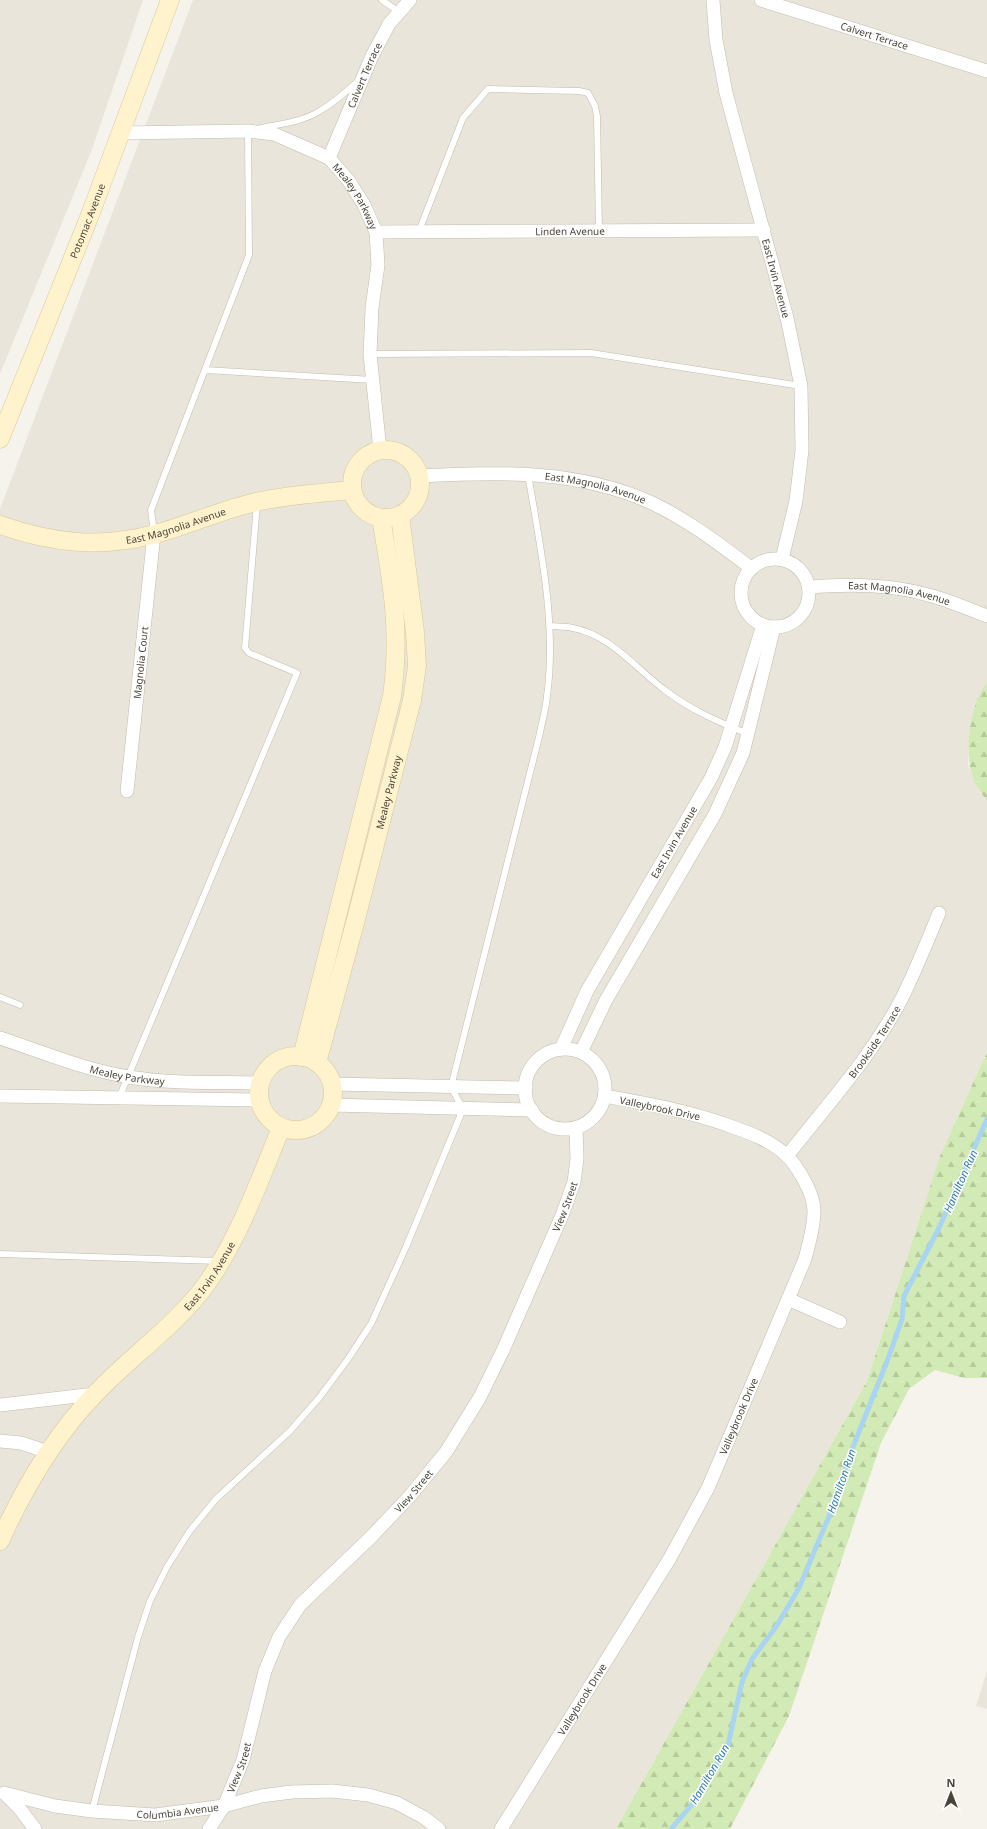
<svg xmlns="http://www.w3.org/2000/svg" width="987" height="1829" viewBox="0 0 987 1829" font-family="'Noto Sans',sans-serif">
  <defs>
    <pattern id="forest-firs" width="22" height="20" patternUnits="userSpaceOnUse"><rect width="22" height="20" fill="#d2eab5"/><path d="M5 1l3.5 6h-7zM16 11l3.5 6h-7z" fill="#b6ca9c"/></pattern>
  </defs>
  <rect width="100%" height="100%" fill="#f6f3ec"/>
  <!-- residential -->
  <path fill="#eae5da" d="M 0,0 L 143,0 L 91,152 L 0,374 Z
    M 193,0 L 987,0 L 987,681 L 975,705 L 969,734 L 968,764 L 979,792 L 987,800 L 987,1052 L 940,1156 L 867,1381 L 616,1829 L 0,1829 L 0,509 Z
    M 987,1671 L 987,1709 L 976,1706 Z"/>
  <!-- forest -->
  <path fill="url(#forest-firs)" d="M 987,681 L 987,800 C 963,776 966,737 975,706 C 977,697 983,689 987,681 Z
    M 987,1052 L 987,1378 L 964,1378 L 935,1370 L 909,1389 L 881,1443 L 789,1716 L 730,1829 L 616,1829 L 867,1381 L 940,1156 Z"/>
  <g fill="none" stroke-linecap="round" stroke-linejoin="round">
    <!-- stream -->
    <path stroke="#a9d4f2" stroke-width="5" d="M 671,1829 L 694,1802 L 728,1745 L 742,1682 L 752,1659 L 776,1627 L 799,1588 L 838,1495 L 851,1452 L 888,1359 L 902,1319 L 904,1296 L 939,1228 L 987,1119"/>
    <defs>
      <path id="lane" d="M 382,0 L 399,12
        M 261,128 C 279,124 301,122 318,112 C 332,104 345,93 357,82
        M 419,231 L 463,118 L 488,89 L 579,91 L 588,93 L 595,106 L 597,116 L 599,230
        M 370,354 L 591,353 L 801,386
        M 205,370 L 373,380
        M 154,533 L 151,510 L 249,255 L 248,131
        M 549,626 C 557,627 565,626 573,628 C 611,635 637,670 666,691 C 691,710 719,722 748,734
        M 0,997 L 20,1005
        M 119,1098 L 297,673 L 249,653 L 245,648 L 257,504
        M 0,1254 L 218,1261
        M 92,1811 L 138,1637 L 150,1601 L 167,1567 L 189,1532 L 216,1499 L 290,1431 L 319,1398 L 348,1359 L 371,1324 L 406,1247 L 463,1109 L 451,1087 L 540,733 C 542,721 546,709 547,696 C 557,623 540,546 528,474"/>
      <g id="street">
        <path id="s1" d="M 713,0 L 716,40 L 726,93 L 787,318 L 801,386 L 802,450 L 796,501 L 782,559"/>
        <path id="s2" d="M 761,0 L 987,71"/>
        <path id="s3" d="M 121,133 L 248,131 L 274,134 L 329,158 L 349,181 L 364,205 L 376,232 L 378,265 L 372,308 L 370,354 L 380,450"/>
        <path id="s4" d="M 329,158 L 372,56 L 389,24 L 410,0"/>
        <path id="s5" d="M 376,232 L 764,230"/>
        <path id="s6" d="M 420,476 C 500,472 577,469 652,503 C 688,520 719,544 751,568"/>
        <circle cx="775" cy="593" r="34"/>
        <path id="s7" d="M 809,587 C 850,584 892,584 932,596 C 950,601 969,609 987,616"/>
        <path id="s8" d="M 127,791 L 154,534"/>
        <path id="s9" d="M 0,1038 C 42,1052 85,1070 129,1077 C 171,1084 217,1082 260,1083"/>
        <path id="s10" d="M 561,1049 L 587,991 L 711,778 L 725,747 L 763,625"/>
        <circle cx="565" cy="1089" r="40"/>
        <path d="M 581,1052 L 606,1000 L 715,814 L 743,753 L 774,627"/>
        <path d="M 332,1084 L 526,1088"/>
        <path d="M 0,1096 L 259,1100"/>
        <path d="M 331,1105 L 532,1110"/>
        <path id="s11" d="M 787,1156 C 827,1105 871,1057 901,1000 C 915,972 927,942 939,913"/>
        <path d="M 788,1299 L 840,1322"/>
        <path d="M 0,1405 L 95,1394"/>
        <path d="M 0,1441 L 21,1443 L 48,1452"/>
        <path id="s12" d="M 4,1793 L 55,1806 L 92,1811 L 155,1815 L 224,1806 L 261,1796 L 292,1792 L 332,1791 L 368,1795 L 397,1803 L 423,1817 L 439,1829"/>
        <path d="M 5,1794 L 20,1809 L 35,1829"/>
        <path id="s13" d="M 209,1829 L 224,1806 L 243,1760 L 265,1671 L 279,1637 L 300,1605 L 371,1537 L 409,1497 L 446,1452 L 480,1397 L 504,1348 L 563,1213 L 574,1182 L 577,1159 L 576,1128"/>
        <path id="s14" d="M 501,1829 L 670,1558 L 708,1488 L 805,1259 C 809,1243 814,1228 814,1211 C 814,1200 809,1189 804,1180 C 799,1171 793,1161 786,1155 C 770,1140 750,1133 730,1126 C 689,1111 648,1104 605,1096"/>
      </g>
      <g id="secondary">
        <path id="s15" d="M 0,439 L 90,215 L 170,0"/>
        <circle cx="386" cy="484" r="34"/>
        <path id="s16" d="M 0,525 C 53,543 99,549 155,534 C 189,525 221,510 256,502 C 287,495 320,493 352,490"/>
        <circle cx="296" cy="1093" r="37"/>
        <path d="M 302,1057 L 392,696 C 401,631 392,582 381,518"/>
        <path id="s17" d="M 317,1063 L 355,923 L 412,700 L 417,666 L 415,632 L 400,516"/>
        <path id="s18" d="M 0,1541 C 24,1488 54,1436 95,1394 C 130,1357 174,1327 205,1286 C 239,1239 259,1181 281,1128"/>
      </g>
    </defs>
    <!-- lane casing -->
    <use href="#lane" stroke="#c2bbae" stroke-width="7"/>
    <!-- street casing -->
    <use href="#street" stroke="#c2bbae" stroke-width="14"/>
    <!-- secondary casing -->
    <use href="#secondary" stroke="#d6c79b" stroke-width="19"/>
    <!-- lane -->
    <use href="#lane" stroke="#fff" stroke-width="6"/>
    <!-- street -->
    <use href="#street" stroke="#fff" stroke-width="13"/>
    <!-- secondary -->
    <use href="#secondary" stroke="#fff3cd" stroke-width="18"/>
  </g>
  <g text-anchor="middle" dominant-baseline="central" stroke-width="3" stroke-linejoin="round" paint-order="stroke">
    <!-- street labels -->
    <g font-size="10" fill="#4b4439" stroke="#fff">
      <text stroke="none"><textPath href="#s2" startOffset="119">Calvert Terrace</textPath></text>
      <text stroke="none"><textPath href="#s4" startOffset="90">Calvert Terrace</textPath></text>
      <text stroke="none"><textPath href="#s3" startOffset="260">Mealey Parkway</textPath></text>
      <text stroke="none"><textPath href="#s15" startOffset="235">Potomac Avenue</textPath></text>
      <text stroke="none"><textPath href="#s5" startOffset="194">Linden Avenue</textPath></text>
      <text stroke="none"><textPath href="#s1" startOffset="286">East Irvin Avenue</textPath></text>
      <text stroke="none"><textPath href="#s6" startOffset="177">East Magnolia Avenue</textPath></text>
      <text stroke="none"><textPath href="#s16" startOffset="180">East Magnolia Avenue</textPath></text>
      <text stroke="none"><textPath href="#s7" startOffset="91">East Magnolia Avenue</textPath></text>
      <text stroke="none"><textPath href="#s8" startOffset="129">Magnolia Court</textPath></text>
      <text stroke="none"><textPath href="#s17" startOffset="280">Mealey Parkway</textPath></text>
      <text stroke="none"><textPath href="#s10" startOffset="236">East Irvin Avenue</textPath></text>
      <text stroke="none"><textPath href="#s11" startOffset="144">Brookside Terrace</textPath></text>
      <text stroke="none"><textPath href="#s9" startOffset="133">Mealey Parkway</textPath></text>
      <text transform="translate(660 1108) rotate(12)">Valleybrook Drive</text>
      <text stroke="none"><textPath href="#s13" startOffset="729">View Street</textPath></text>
      <text stroke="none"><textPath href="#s18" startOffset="341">East Irvin Avenue</textPath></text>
      <text stroke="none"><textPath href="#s14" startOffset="477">Valleybrook Drive</textPath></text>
      <text stroke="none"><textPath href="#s13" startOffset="405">View Street</textPath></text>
      <text stroke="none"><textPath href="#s14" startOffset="153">Valleybrook Drive</textPath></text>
      <text stroke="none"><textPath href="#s13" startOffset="69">View Street</textPath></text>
      <text stroke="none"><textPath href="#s12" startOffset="176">Columbia Avenue</textPath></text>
    </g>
    <!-- water labels -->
    <g font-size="11" font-style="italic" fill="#2e7ab2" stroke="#fff">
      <text transform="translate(960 1181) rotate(-66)">Hamilton Run</text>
      <text transform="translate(841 1481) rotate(-71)">Hamilton Run</text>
      <text transform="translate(709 1774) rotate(-60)">Hamilton Run</text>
    </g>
  </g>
  <!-- north arrow -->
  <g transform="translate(951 1793)" stroke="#ffffff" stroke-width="3" paint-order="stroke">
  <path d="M0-3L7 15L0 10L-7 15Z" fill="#4b4439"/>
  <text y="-6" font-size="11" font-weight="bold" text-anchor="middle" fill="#4b4439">N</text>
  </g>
</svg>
